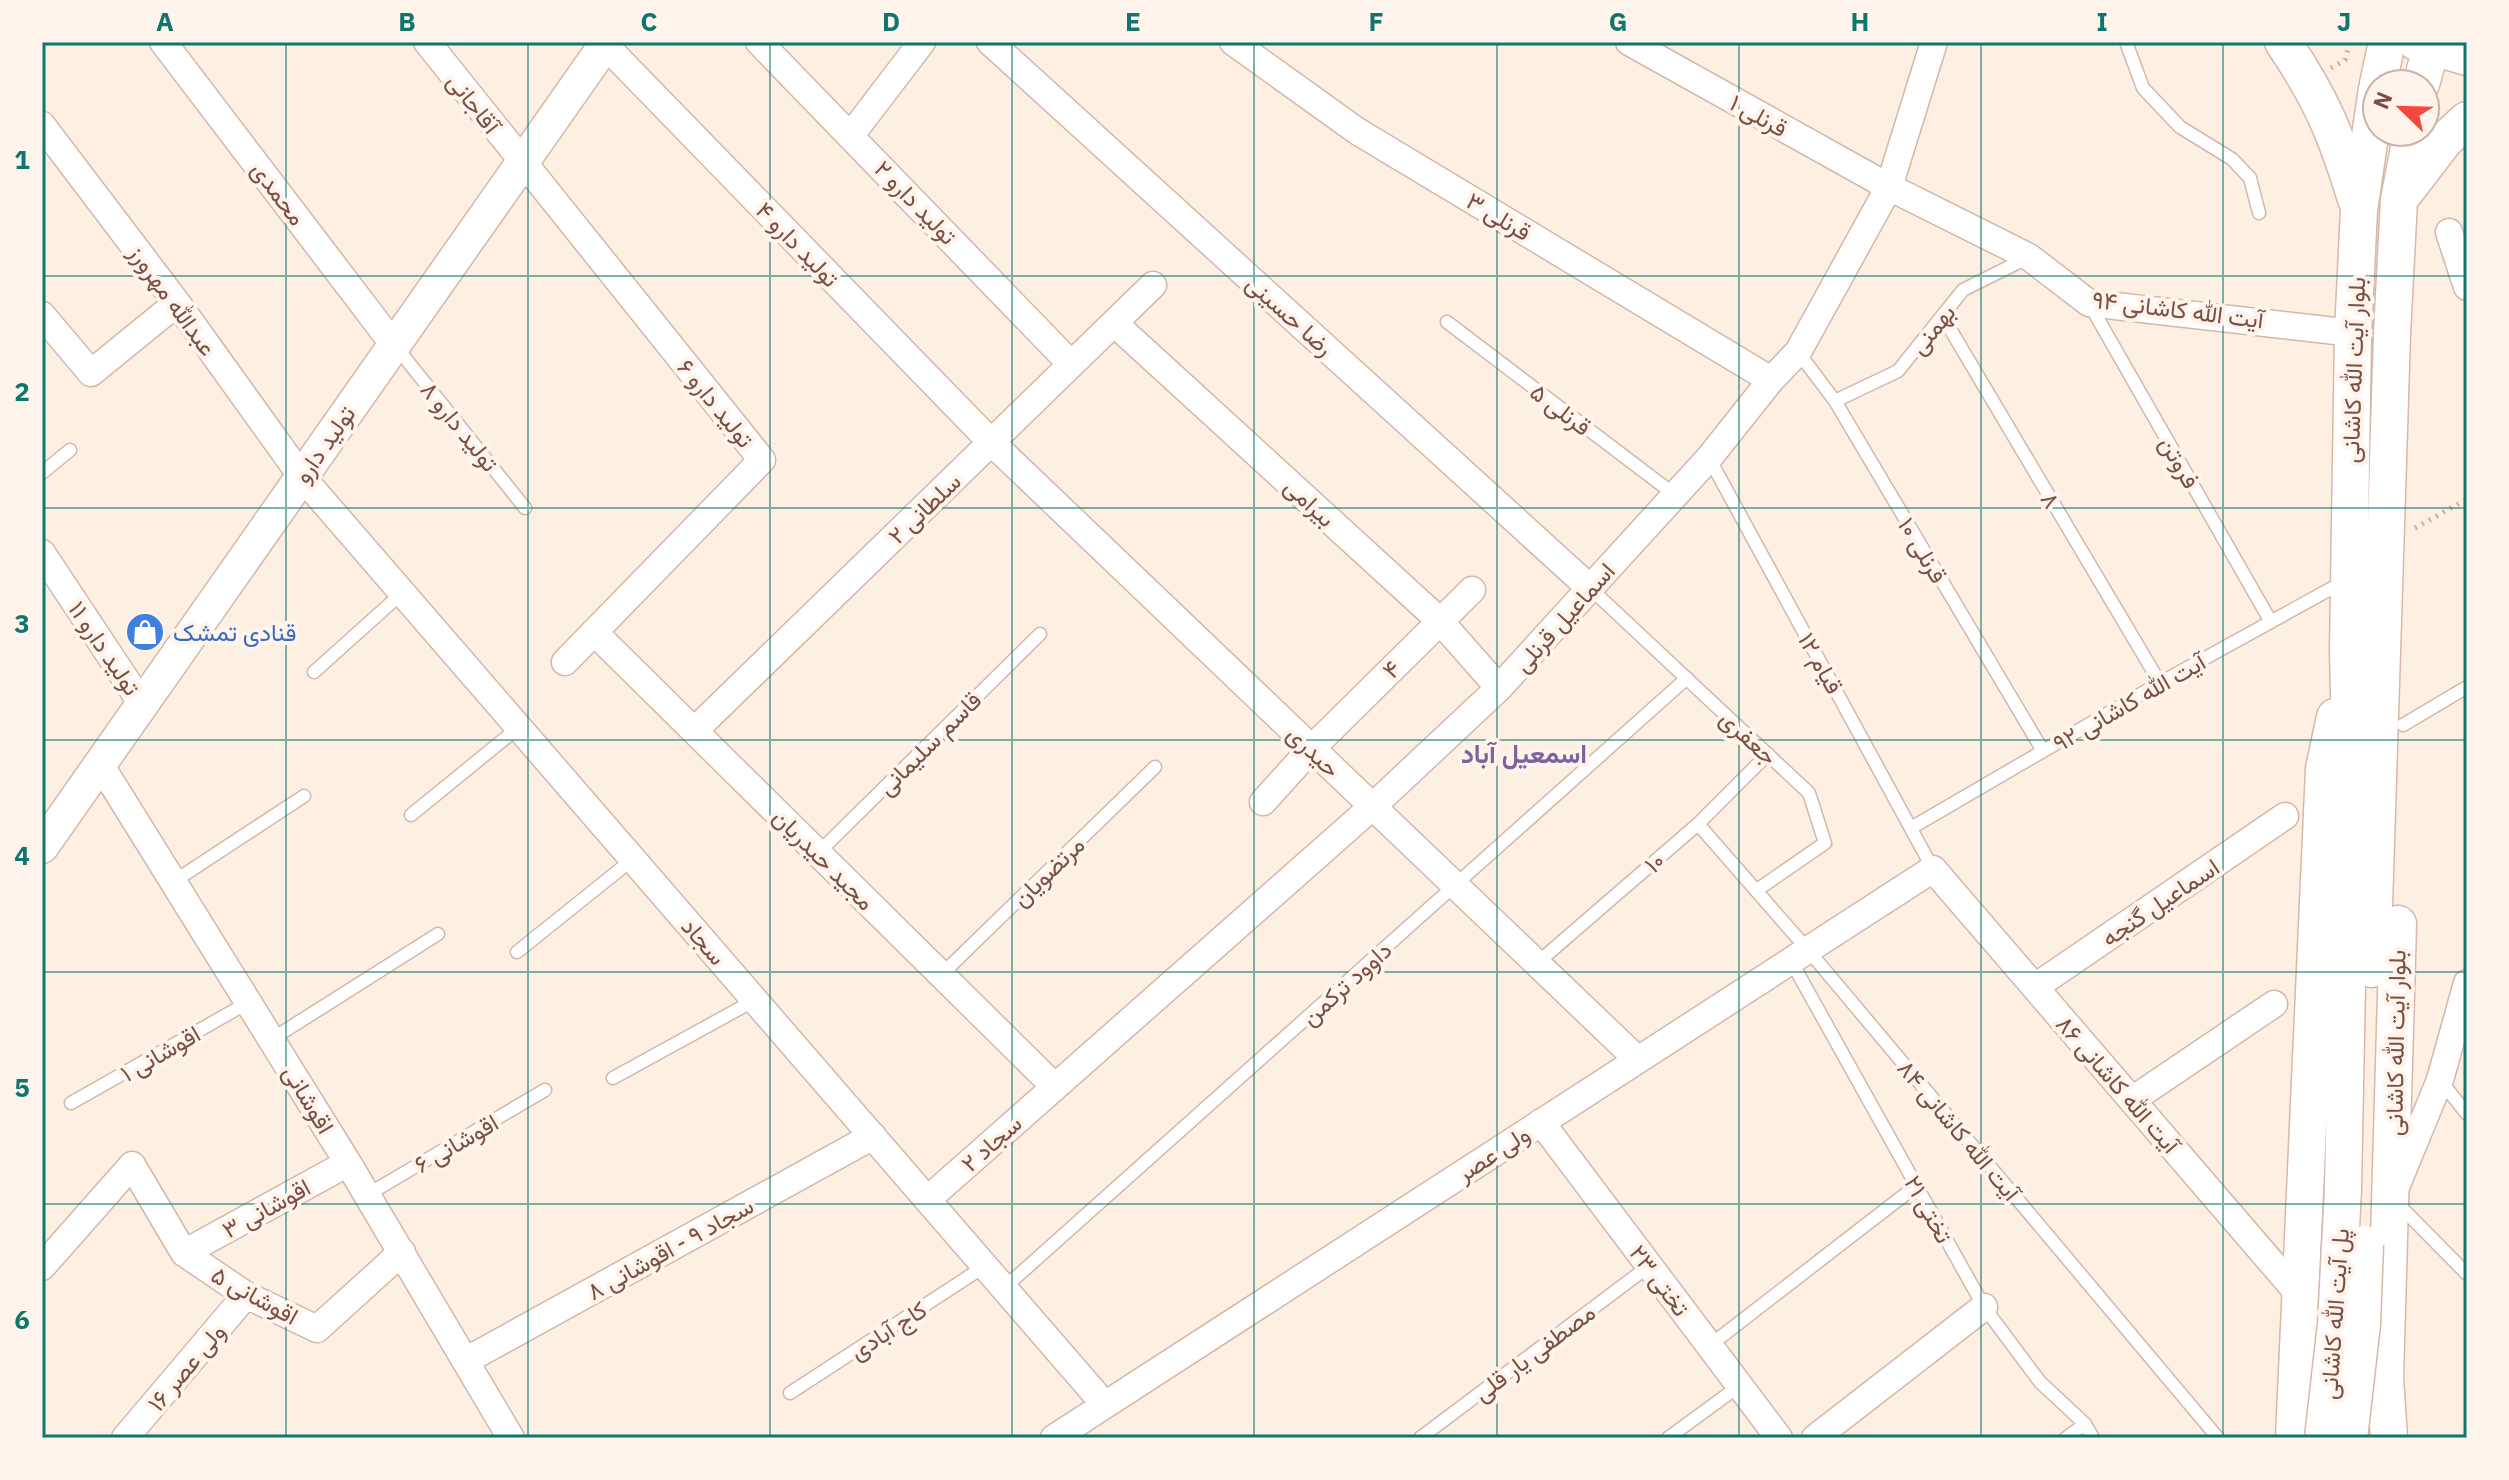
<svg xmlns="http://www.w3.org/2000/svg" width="2509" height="1480" viewBox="0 0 2509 1480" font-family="'IBM Plex Sans',Vazirmatn,sans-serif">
  <rect width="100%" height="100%" fill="#feefe3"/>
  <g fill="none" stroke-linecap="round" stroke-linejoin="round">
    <defs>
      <path id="service" d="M 2126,42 L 2143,88 L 2180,127 L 2232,159 L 2250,178 L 2259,213
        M 2090,305 L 2271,622
        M 1943,317 L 2160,683
        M 1447,322 L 1675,495
        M 397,348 L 525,508
        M 1798,352 L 1835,401 L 2043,751
        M 1835,401 L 1898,371 L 1963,290 L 2027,258
        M 1709,458 L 1933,869
        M 42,473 L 70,450
        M 1591,589 L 1809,793 L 1825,843 L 1757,890
        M 314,672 L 402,593
        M 2403,725 L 2467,687
        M 411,815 L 519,727
        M 1698,824 L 1808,950 L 2218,1438
        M 1911,828 L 2160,683 L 2343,582
        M 818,853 L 1040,634
        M 173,882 L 304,796
        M 517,952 L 633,859
        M 1791,961 L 1984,1307 L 2040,1382 L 2085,1424 L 2093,1438
        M 1536,964 L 1698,824 L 1768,754
        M 941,975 L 1155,767
        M 272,1039 L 438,934
        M 613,1078 L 755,1000
        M 2440,1080 L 2467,1114
        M 71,1103 L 249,1002
        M 367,1195 L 545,1090
        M 2396,1202 L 2467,1274
        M 1004,1288 L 1687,678
        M 1709,1346 L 1916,1186
        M 790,1393 L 985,1266
        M 1420,1438 L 1649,1266
        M 1668,1438 L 1739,1386
        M 2066,1438 L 2085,1424"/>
      <path id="minor" d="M 163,42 L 394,345
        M 427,42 L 762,460 L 565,662
        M 759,42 L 1071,364
        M 990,42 L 1591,589
        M 1233,42 L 1357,131 L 1771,380
        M 1629,42 L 1889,187 L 2029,257 L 2089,303 L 2353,333
        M 605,45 L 991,442 L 1638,1060
        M 42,125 L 177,303 L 302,477 L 1105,1405
        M 851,135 L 922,42
        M 2449,232 L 2467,287
        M 42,315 L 91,373 L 177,303
        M 1114,323 L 1440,621 L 1499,688
        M 42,553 L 142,704
        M 594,632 L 1055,1087
        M 694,731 L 1153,285
        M 100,764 L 348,1163 L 511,1438
        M 1263,802 L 1311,749 L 1472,590
        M 2035,987 L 2285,816
        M 2132,1100 L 2274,1004
        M 1541,1122 L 1779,1438
        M 2396,1187 L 2440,1080 L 2467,983
        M 928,1199 L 1372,807 L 1499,688 L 1709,458 L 1771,380 L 1798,352 L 1889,187 L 1934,42
        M 184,1253 L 348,1163
        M 42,1267 L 132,1165 L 184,1253 L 246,1295 L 317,1329 L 402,1252
        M 467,1360 L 873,1136
        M 125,1438 L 246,1295
        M 1054,1438 L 1933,869 L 2303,1299
        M 1815,1438 L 1984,1307"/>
      <path id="tertiary" d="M 42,847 L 607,42"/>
      <path id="secondary" d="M 2283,42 C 2321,98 2336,134 2356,199
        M 2416,42 L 2467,57
        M 2378,84 L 2387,42
        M 2421,84 L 2433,42
        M 2405,192 L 2445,140 L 2467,120
        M 2372,969 L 2392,334 L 2399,200 L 2412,132
        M 2343,1189 L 2351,780 L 2348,652 L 2353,333 L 2359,210 L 2377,89
        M 2294,1438 L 2324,769 L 2335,717
        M 2389,1438 L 2385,1378 L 2398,924"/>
    </defs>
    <!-- service casing -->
    <use href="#service" stroke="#d3b7ab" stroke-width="15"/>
    <!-- minor casing -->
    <use href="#minor" stroke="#d3b7ab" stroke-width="29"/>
    <!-- tertiary casing -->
    <use href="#tertiary" stroke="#d3b7ab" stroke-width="35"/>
    <!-- secondary casing -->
    <use href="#secondary" stroke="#d9b7aa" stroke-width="39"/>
    <!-- path -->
    <path stroke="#dcaa9b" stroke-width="5" stroke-dasharray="2 6" stroke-linecap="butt" d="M 2331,68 L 2345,60 L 2350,42
      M 2415,528 L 2467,499"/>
    <!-- service -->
    <use href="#service" stroke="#fff" stroke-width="12"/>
    <!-- minor -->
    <use href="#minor" stroke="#fff" stroke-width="26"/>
    <!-- tertiary -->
    <use href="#tertiary" stroke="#fff" stroke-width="32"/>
    <!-- secondary -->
    <use href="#secondary" stroke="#fff" stroke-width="36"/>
    <defs>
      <path id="secondary-bridge" d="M 2323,1438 L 2336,1324 L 2343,1189
        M 2349,1438 L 2362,1324 L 2365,1244"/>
    </defs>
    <!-- secondary-bridge casing -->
    <use href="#secondary-bridge" stroke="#d9b7aa" stroke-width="39" stroke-linecap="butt"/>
    <!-- secondary-bridge -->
    <use href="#secondary-bridge" stroke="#fff" stroke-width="36"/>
  </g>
  <!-- grid -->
  <path fill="none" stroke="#0f766e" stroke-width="2" stroke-opacity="0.55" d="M 286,42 L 286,1438M 528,42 L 528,1438M 770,42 L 770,1438M 1012,42 L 1012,1438M 1254,42 L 1254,1438M 1497,42 L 1497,1438M 1739,42 L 1739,1438M 1981,42 L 1981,1438M 2223,42 L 2223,1438M 42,276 L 2467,276M 42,508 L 2467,508M 42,740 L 2467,740M 42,972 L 2467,972M 42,1204 L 2467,1204"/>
  <!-- icons -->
  <defs>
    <symbol id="shop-disc" viewBox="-11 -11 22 22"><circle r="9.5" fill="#3f7fe0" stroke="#fff4eb"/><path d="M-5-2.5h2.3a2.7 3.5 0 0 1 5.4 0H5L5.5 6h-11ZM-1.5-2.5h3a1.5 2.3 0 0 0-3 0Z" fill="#fff"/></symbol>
  </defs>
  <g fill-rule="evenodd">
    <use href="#shop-disc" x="123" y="610" width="44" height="44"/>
  </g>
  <g text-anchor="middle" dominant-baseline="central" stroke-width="8" stroke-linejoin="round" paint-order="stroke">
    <!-- street labels -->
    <g font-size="24" fill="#795046" stroke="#fff4eb">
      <text transform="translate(474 103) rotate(52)">آقاجانی</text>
      <text transform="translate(1759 115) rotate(29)">قرنلی ۱</text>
      <text transform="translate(279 193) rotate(53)">محمدی</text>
      <text transform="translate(916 202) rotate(46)">تولید دارو ۲</text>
      <text transform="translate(1499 216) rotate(31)">قرنلی ۳</text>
      <text transform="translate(798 244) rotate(46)">تولید دارو ۴</text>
      <text transform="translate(173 300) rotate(54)">عبدالله مهرورز</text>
      <text transform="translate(2178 309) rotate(7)">آیت الله کاشانی ۹۴</text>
      <text transform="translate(1290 315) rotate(42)">رضا حسینی</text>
      <text transform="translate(1932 329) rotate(-51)">بهمنی</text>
      <text transform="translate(2353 370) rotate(-88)">بلوار آیت الله کاشانی</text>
      <text transform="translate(716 403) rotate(51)">تولید دارو ۶</text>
      <text transform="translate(1561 409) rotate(37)">قرنلی ۵</text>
      <text transform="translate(460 426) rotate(51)">تولید دارو ۸</text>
      <text transform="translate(324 444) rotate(-55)">تولید دارو</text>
      <text transform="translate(2180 462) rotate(60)">فروتن</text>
      <text transform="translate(2051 500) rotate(59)">۸</text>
      <text transform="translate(1310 502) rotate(43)">بیرامی</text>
      <text transform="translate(924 508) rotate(-44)">۲ سلطانی</text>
      <text transform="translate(1923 550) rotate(59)">قرنلی ۱۰</text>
      <text transform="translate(1564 617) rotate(-48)">اسماعیل قرنلی</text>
      <text transform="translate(105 648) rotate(56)">تولید دارو ۱۱</text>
      <text transform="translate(1821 663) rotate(61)">۱۲ قیام</text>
      <text transform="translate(1391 669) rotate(-45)">۴</text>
      <text transform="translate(2129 702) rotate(-30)">آیت الله کاشانی ۹۲</text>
      <text transform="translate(1749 737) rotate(43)">جعفری</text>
      <text transform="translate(929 743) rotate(-45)">قاسم سلیمانی</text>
      <text transform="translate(1314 751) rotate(44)">حیدری</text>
      <text transform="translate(824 859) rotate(45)">مجید حیدریان</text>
      <text transform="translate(1654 862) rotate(-41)">۱۰</text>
      <text transform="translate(1048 871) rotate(-44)">مرتضویان</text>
      <text transform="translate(2160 902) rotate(-34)">اسماعیل گنجه</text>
      <text transform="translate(704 941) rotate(49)">سجاد</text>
      <text transform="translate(1346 983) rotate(-42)">داوود ترکمن</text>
      <text transform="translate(2395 1043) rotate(-89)">بلوار آیت الله کاشانی</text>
      <text transform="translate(160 1053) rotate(-30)">اقوشانی ۱</text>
      <text transform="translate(2118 1084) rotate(49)">آیت الله کاشانی ۸۶</text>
      <text transform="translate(309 1099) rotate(59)">اقوشانی</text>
      <text transform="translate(1959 1130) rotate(50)">آیت الله کاشانی ۸۴</text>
      <text transform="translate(456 1143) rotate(-30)">اقوشانی ۶</text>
      <text transform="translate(991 1143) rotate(-42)">سجاد ۲</text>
      <text transform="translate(1493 1153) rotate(-33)">ولی عصر</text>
      <text transform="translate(266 1208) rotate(-29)">اقوشانی ۳</text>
      <text transform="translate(1929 1209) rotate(61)">تختی ۲۱</text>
      <text transform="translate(670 1248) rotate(-29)">سجاد ۹ - اقوشانی ۸</text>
      <text transform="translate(1660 1280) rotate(53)">تختی ۲۳</text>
      <text transform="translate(255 1295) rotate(29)">اقوشانی ۵</text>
      <text transform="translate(2334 1314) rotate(-86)">پل آیت الله کاشانی</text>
      <text transform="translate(888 1330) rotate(-33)">کاج آبادی</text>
      <text transform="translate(1534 1352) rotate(-37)">مصطفی یار قلی</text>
      <text transform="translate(186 1367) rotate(-50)">ولی عصر ۱۶</text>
    </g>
    <!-- shop labels -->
    <g font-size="24" fill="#366cbe" stroke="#fff4eb" text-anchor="start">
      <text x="173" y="632">قنادی تمشک</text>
    </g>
    <!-- neighbourhood labels -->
    <g font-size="26" font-weight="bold" fill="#7f619d" stroke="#fff4eb">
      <text x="1524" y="753">اسمعیل آباد</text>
    </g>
  </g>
  <!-- border -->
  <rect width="2509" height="1480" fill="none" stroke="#fff4eb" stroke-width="88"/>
  <!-- north arrow -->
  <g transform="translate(2401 108) rotate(293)"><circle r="38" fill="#fff4eb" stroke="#c9b2a9" stroke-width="2"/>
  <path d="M0-6L14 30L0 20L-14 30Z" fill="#f4483d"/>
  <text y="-12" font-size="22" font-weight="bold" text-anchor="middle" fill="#795046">N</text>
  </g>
  <rect x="44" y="44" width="2421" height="1392" fill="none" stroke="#0f766e" stroke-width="3"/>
  <g font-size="26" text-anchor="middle" font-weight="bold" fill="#0f766e">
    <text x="165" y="31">A</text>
    <text x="407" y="31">B</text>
    <text x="649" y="31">C</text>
    <text x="891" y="31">D</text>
    <text x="1133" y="31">E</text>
    <text x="1376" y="31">F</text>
    <text x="1618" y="31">G</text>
    <text x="1860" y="31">H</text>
    <text x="2102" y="31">I</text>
    <text x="2344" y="31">J</text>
    <text x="22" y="169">1</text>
    <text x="22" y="401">2</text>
    <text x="22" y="633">3</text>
    <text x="22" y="865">4</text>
    <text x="22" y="1097">5</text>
    <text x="22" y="1329">6</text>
  </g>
</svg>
